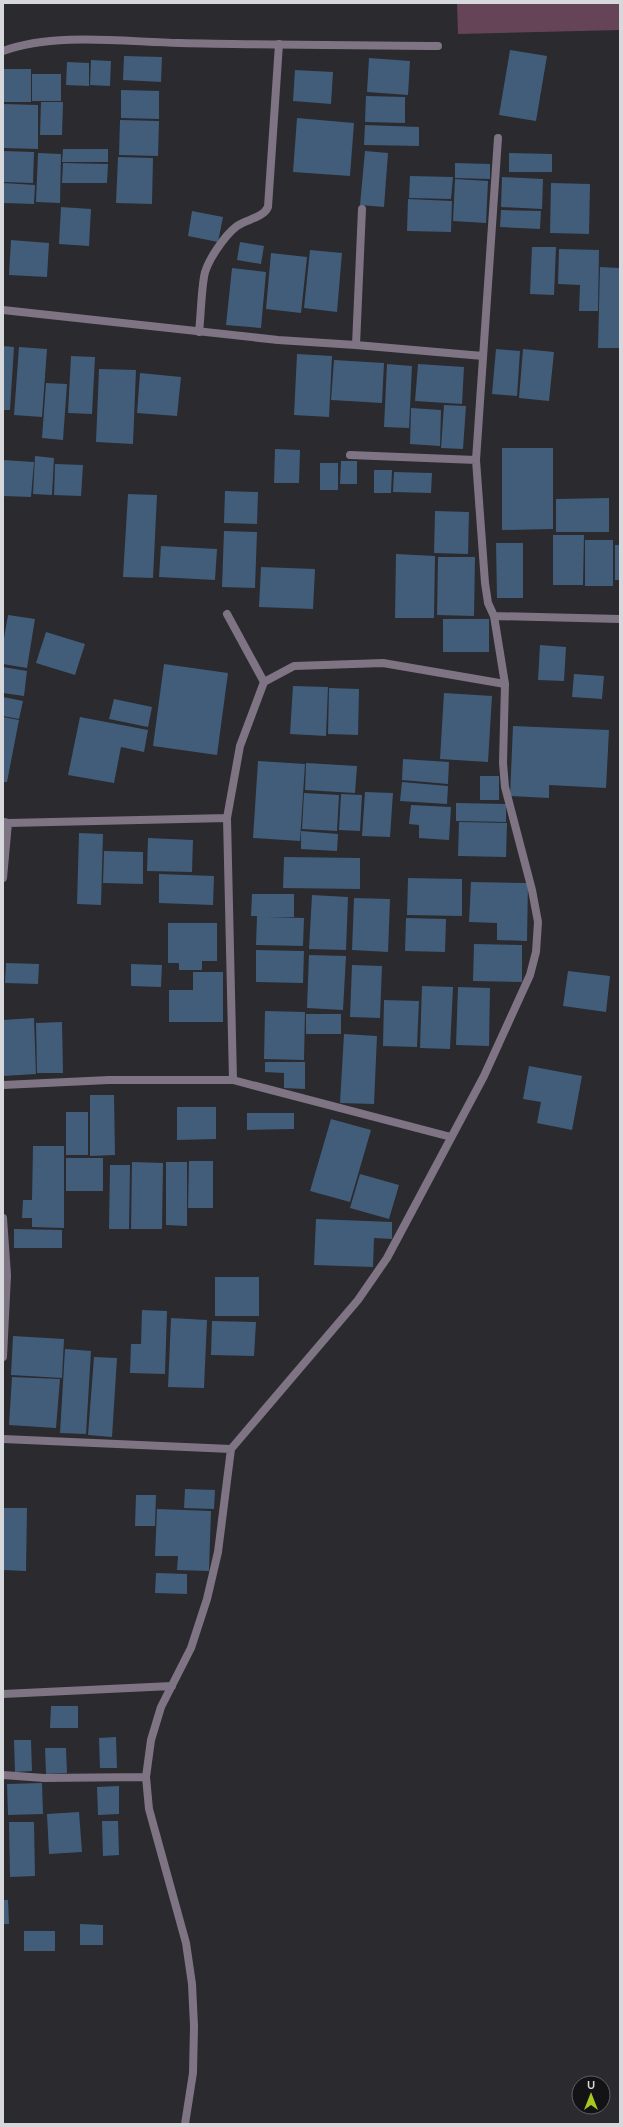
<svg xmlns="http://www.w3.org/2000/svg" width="623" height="2127" viewBox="0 0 623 2127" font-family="Lato,sans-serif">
  <rect width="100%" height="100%" fill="#2a2a2f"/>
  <!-- green -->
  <path fill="#664457" d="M 457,3 L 620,3 L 620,30 L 458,34 Z"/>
  <!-- building -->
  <path fill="#415d7a" d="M 510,50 L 547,56 L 536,121 L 499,115 Z
    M 124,56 L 162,57 L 161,82 L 123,80 Z
    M 369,58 L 410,61 L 408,95 L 367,92 Z
    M 91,60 L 111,61 L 110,86 L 90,85 Z
    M 67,62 L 89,63 L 89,86 L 66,85 Z
    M 3,69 L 31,69 L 31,102 L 3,102 Z
    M 295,70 L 333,72 L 331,104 L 293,101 Z
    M 32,74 L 61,74 L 61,101 L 32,101 Z
    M 121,90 L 159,91 L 159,119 L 121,118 Z
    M 366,96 L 405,97 L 405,123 L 365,122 Z
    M 41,102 L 63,102 L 62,135 L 40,135 Z
    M 3,104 L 38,105 L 38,149 L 3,148 Z
    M 297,118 L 354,123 L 350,176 L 293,172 Z
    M 120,120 L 159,121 L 158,156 L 119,155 Z
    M 365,125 L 419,127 L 419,146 L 364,145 Z
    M 63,149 L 108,149 L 108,162 L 62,162 Z
    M 3,151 L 34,152 L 33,183 L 3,182 Z
    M 365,151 L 388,153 L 384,207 L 360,205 Z
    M 38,153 L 61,154 L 60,203 L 36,202 Z
    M 509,153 L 552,154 L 552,172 L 509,172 Z
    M 118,157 L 153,158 L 152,204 L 116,203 Z
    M 63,163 L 108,164 L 107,183 L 62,183 Z
    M 455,163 L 490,164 L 490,179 L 455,178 Z
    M 410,176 L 453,177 L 451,199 L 409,198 Z
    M 502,177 L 543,179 L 542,209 L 501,207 Z
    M 455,179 L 488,181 L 486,223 L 453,221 Z
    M 3,183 L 35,185 L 34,204 L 3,203 Z
    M 551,183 L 590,184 L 589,234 L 550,233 Z
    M 408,199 L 452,201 L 451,232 L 407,231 Z
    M 61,207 L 91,209 L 89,246 L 59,244 Z
    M 501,210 L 541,211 L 540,229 L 500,227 Z
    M 192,211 L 223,217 L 218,242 L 188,236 Z
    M 11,240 L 49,243 L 47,277 L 9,275 Z
    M 240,242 L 264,246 L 261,264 L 237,260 Z
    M 532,247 L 556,247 L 554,295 L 530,294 Z
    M 559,249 L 599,250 L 598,311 L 579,311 L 580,285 L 558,284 Z
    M 310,250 L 342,253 L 337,312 L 304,308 Z
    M 271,253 L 307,257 L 301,313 L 266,309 Z
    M 600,267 L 620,268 L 620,348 L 598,348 Z
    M 232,268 L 266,272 L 261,328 L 226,325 Z
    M 3,346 L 14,347 L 10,410 L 3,410 Z
    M 19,347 L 47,349 L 42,417 L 14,415 Z
    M 496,349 L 520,351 L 517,396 L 492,394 Z
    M 523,349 L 554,352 L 549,401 L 519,398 Z
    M 297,354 L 332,356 L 329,417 L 294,415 Z
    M 71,356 L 95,357 L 92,414 L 68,413 Z
    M 334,360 L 384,363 L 382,403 L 331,400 Z
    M 387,364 L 412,366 L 409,428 L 384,427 Z
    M 418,364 L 464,367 L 462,404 L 415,401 Z
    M 99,369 L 136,370 L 133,444 L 96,442 Z
    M 140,373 L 181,377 L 177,416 L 137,413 Z
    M 46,383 L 67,384 L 63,440 L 42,438 Z
    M 444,405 L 466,406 L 463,449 L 441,448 Z
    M 411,408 L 441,410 L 440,446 L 410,444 Z
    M 502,448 L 553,448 L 553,529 L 502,530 Z
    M 275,449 L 300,450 L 299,483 L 274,483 Z
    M 35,456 L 54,458 L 52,495 L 33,494 Z
    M 3,460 L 34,462 L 31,497 L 3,496 Z
    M 341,461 L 357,461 L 357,484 L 340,484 Z
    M 320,463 L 338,463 L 338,490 L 320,490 Z
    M 55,464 L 83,465 L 81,496 L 54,495 Z
    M 374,470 L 392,470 L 391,493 L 374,493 Z
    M 394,472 L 432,473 L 431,493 L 393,492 Z
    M 225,491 L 258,492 L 257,524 L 224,523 Z
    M 128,494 L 157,495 L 153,578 L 123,577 Z
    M 609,498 L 609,532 L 556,532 L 556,499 Z
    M 435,511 L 469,512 L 468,554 L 434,553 Z
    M 224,531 L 257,532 L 255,588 L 222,587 Z
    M 553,535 L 584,535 L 583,585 L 553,585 Z
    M 585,540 L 613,540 L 613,586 L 585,586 Z
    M 496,543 L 523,543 L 523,598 L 497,598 Z
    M 615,545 L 620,545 L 620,580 L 615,580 Z
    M 161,546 L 217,549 L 215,580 L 159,577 Z
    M 396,554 L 435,556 L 434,618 L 395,618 Z
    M 438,557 L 475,557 L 474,616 L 437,615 Z
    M 261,567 L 315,569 L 313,609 L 259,607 Z
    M 8,615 L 35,619 L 27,668 L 3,664 L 3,644 Z
    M 443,619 L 489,619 L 489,652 L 443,652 Z
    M 46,632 L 85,644 L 75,675 L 36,663 Z
    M 540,645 L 566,647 L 564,681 L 538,680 Z
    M 164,664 L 228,673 L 217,755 L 153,746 Z
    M 3,667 L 27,671 L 24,696 L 3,693 Z
    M 574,674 L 604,676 L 602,699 L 572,697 Z
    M 293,686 L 328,687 L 326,736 L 290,734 Z
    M 329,688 L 359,689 L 358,735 L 328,734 Z
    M 444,693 L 492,696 L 488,762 L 440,759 Z
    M 3,697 L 23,701 L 19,719 L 3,716 Z
    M 114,699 L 152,707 L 148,727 L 109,719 Z
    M 3,717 L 19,720 L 7,782 L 3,782 Z
    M 80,717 L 148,730 L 144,752 L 121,747 L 114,783 L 68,775 Z
    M 513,726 L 609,730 L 606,788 L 549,785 L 549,798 L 510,796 Z
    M 403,759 L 449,762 L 448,784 L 402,780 Z
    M 258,761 L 305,764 L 300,841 L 253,838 Z
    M 306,763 L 357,766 L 355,793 L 305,790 Z
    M 480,776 L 499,776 L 499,800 L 480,800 Z
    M 402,782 L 448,786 L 447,804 L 400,801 Z
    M 365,792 L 393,793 L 390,837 L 362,836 Z
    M 304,793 L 339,795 L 337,831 L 302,829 Z
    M 341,794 L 362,795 L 360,831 L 339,830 Z
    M 456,803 L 506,804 L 506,822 L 456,821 Z
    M 411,805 L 451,807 L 449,840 L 419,838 L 419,825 L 409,824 Z
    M 459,822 L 507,823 L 506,857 L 458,856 Z
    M 301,831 L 338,834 L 337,851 L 301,849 Z
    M 79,833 L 103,834 L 101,905 L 77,904 Z
    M 148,838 L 193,840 L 192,872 L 147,871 Z
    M 104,851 L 143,852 L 143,884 L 103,883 Z
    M 284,857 L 360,858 L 360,889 L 283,888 Z
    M 159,874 L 214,876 L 213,905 L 159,903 Z
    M 408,878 L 462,879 L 462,916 L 407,915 Z
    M 471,882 L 528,883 L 527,941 L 497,940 L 497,923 L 469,922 Z
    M 252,894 L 294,894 L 294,917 L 268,917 L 304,918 L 303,946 L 256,945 L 257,916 L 251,916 Z
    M 312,895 L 348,897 L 346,950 L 309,949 Z
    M 354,898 L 390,899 L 388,952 L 352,950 Z
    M 406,918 L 446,919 L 445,952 L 405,951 Z
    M 168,923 L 217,923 L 217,961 L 202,961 L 202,970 L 179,970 L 179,963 L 168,963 Z
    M 474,944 L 522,945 L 522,982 L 473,981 Z
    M 256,950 L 304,951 L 303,983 L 256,982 Z
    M 309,955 L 346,956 L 343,1010 L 307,1008 Z
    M 6,963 L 39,964 L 38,984 L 5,983 Z
    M 131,964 L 162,965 L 161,987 L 131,986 Z
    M 352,965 L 382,966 L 380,1018 L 350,1017 Z
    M 568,971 L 610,976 L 606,1012 L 563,1006 Z
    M 193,972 L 223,972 L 223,1022 L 169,1022 L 169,990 L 193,990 Z
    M 422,986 L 453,987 L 450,1049 L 420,1048 Z
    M 458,987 L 490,988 L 489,1046 L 456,1045 Z
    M 384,1000 L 419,1001 L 417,1047 L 383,1046 Z
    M 265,1011 L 305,1012 L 304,1060 L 264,1059 Z
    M 306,1014 L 341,1014 L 341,1034 L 306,1034 Z
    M 34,1018 L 36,1074 L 3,1076 L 3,1020 Z
    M 62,1022 L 63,1073 L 37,1073 L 36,1023 Z
    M 344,1034 L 377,1036 L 374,1104 L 340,1103 Z
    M 265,1062 L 305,1062 L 305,1089 L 284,1088 L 284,1073 L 265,1072 Z
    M 529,1066 L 582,1076 L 572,1130 L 537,1123 L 541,1102 L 523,1099 Z
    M 90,1095 L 114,1095 L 115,1155 L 90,1156 Z
    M 177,1107 L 216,1107 L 216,1139 L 177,1140 Z
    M 66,1112 L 88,1112 L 88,1155 L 66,1155 Z
    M 247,1113 L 294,1113 L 294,1129 L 247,1130 Z
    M 331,1119 L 371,1130 L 350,1202 L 310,1191 Z
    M 33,1146 L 64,1146 L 64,1228 L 32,1227 L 32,1218 L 22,1218 L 23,1200 L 32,1200 Z
    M 66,1158 L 103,1158 L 103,1191 L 66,1191 Z
    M 189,1161 L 213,1161 L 213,1208 L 188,1208 Z
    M 132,1162 L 163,1163 L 162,1229 L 131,1229 Z
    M 166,1162 L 187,1162 L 187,1226 L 166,1225 Z
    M 110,1165 L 130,1165 L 129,1229 L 109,1229 Z
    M 360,1174 L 399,1185 L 389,1219 L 350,1208 Z
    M 316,1219 L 392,1222 L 392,1239 L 374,1238 L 373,1267 L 314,1265 Z
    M 14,1229 L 62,1230 L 62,1248 L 14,1248 Z
    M 215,1277 L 259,1277 L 259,1316 L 215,1316 Z
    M 142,1310 L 167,1311 L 165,1374 L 130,1373 L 131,1344 L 141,1344 Z
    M 171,1318 L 207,1320 L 204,1388 L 168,1387 Z
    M 212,1321 L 256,1322 L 254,1356 L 211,1355 Z
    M 13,1336 L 64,1339 L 62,1378 L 11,1375 Z
    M 65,1349 L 91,1351 L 86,1434 L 60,1433 Z
    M 94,1357 L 117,1358 L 112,1437 L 88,1435 Z
    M 12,1377 L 60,1379 L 56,1428 L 9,1425 Z
    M 185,1489 L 215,1490 L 214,1509 L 184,1508 Z
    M 136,1495 L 156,1495 L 155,1526 L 135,1526 Z
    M 3,1508 L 27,1508 L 26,1571 L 3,1570 Z
    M 157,1509 L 211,1511 L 209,1571 L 177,1570 L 178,1556 L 155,1556 Z
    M 156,1573 L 187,1574 L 187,1594 L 155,1593 Z
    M 51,1706 L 78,1706 L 78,1728 L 50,1728 Z
    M 116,1737 L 117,1768 L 100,1768 L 99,1738 Z
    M 14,1740 L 31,1740 L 32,1771 L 15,1772 Z
    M 45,1748 L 66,1748 L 67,1773 L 46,1774 Z
    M 42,1783 L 43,1814 L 8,1815 L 7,1784 Z
    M 119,1786 L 119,1814 L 98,1815 L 97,1787 Z
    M 79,1812 L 82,1852 L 49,1854 L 47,1814 Z
    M 102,1821 L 118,1821 L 119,1855 L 103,1856 Z
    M 9,1822 L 34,1822 L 35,1876 L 10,1877 Z
    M 3,1900 L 8,1900 L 9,1924 L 3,1924 Z
    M 80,1924 L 103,1925 L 103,1945 L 80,1945 Z
    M 24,1931 L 55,1931 L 55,1951 L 24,1951 Z"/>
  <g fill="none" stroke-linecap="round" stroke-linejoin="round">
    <!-- service -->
    <path stroke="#7e7484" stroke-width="8" d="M 199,332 C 201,314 201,295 204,277 C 206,262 225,235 237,226 C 247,219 263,218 268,207 L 279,44"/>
    <!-- minor -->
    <path stroke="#7e7484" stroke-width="8" d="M 3,51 C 55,32 125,42 180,43 C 266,45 352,45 438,46
      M 3,310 L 278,340 L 356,345 L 483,356
      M 356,345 L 362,209
      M 476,460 L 498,138
      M 227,614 L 264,682
      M 494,616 L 620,619
      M 8,823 L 227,818
      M 3,878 L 8,823 L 4,822
      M 233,1080 L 227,818 L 240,746 L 264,682 L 294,666 L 383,663 L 505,684
      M 3,1085 L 109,1080 L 233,1080 L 451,1137
      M 3,1218 L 7,1275 L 3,1357
      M 3,1439 L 231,1449
      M 3,1694 L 172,1686
      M 3,1775 L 44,1778 L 146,1777
      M 185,2124 L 193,2073 L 194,2026 L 192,1984 L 186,1943 L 149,1809 L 146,1777 L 151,1740 L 161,1707 L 191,1648 L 207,1599 L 218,1552 L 231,1449 L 358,1300 L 387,1258 L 484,1076 L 530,975 L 536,952 L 538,922 L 532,890 L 505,787 L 503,763 L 505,684 L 494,616 L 488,603 L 485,583 L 476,460 L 350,455"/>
  </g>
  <!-- border -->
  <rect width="623" height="2127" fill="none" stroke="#d7d8db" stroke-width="8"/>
  <!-- north arrow -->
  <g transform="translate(591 2095)"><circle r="19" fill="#131315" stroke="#616264"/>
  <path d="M0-3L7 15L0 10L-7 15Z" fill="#a7c81e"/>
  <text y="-6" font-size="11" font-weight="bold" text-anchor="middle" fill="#d7d8db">U</text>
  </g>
</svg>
